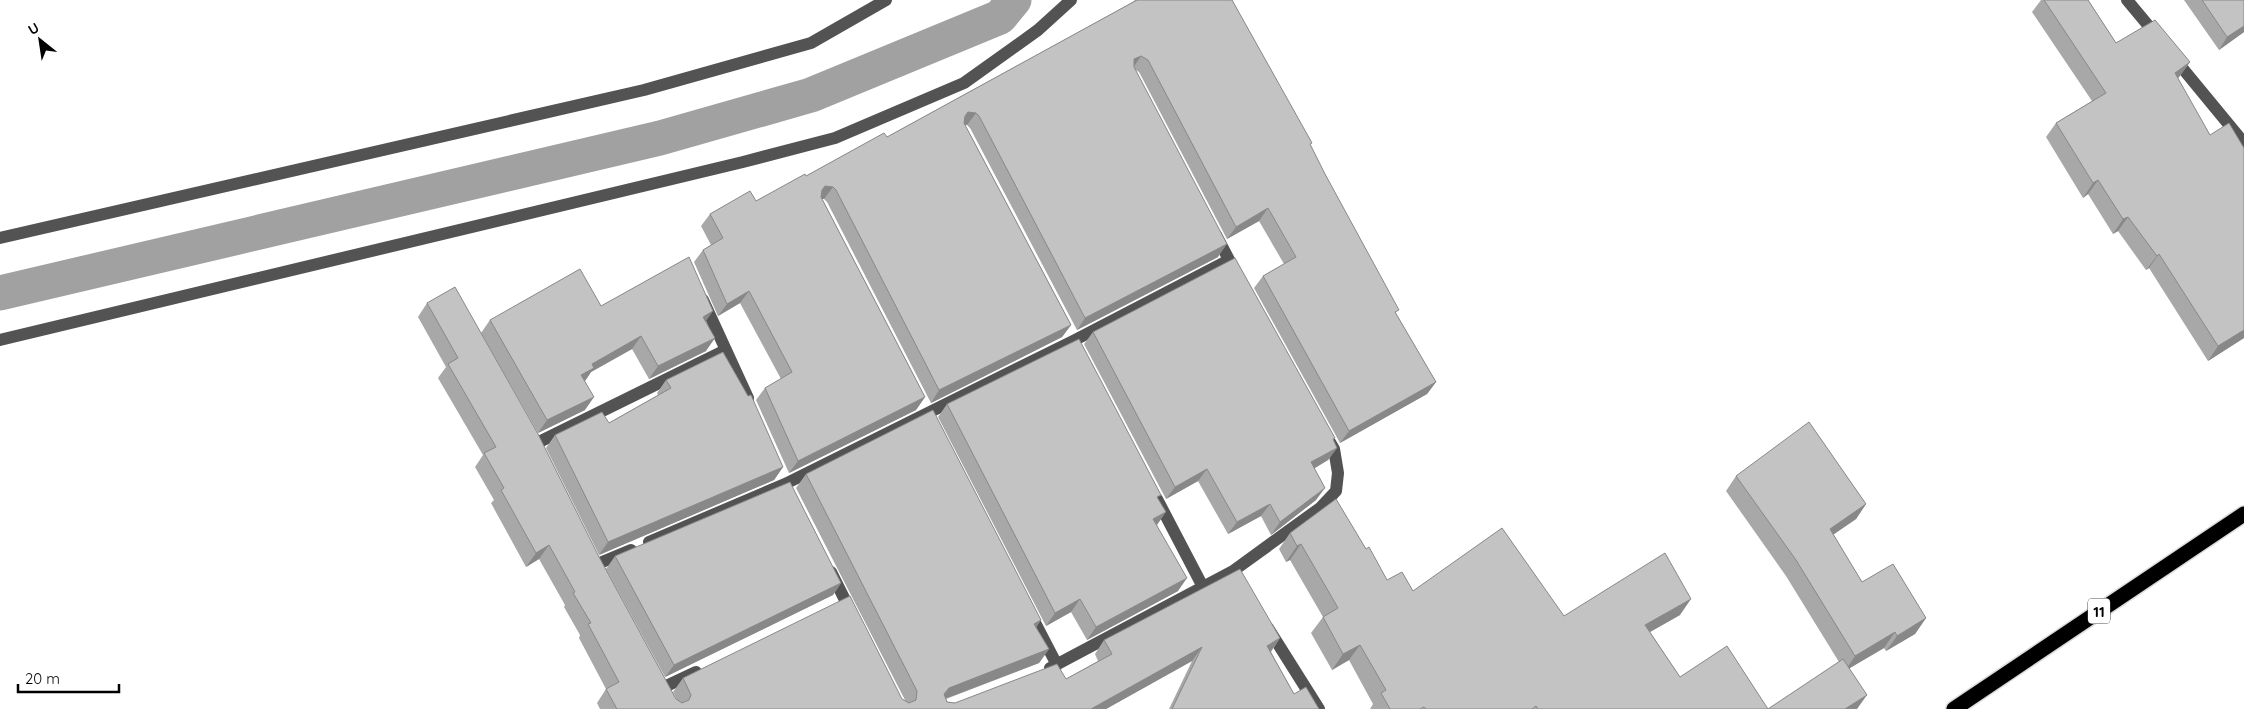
<svg xmlns="http://www.w3.org/2000/svg" width="2244" height="709" viewBox="0 0 2244 709" font-family="Quicksand,sans-serif">
  <rect width="100%" height="100%" fill="#fff"/>
  <g fill="none" stroke-linecap="round" stroke-linejoin="round">
    <!-- canal -->
    <path stroke="#a1a1a1" stroke-width="35" d="M 0,293 L 660,138 L 811,95 L 1000,17 L 1014,0"/>
    <defs>
      <path id="highway" d="M 1954,709 L 2244,514"/>
    </defs>
    <!-- highway casing -->
    <use href="#highway" stroke="#dbdbdb" stroke-width="18"/>
    <!-- minor -->
    <path stroke="#535353" stroke-width="12" d="M 2127,0 L 2157,36
      M 2174,58 L 2244,143
      M 1216,235 L 1237,275
      M 0,238 L 644,90 L 811,43 L 886,0
      M 703,300 L 748,398
      M 0,340 L 743,162 L 835,138 L 964,83 L 1038,30 L 1071,0
      M 535,444 L 726,350
      M 1157,499 L 1203,587
      M 649,542 L 785,484 L 1073,341 L 1229,260
      M 595,565 L 631,550
      M 831,572 L 851,612
      M 1242,586 L 1233,571 L 1320,508 L 1336,491 L 1338,473 L 1334,449 L 1327,437
      M 1030,613 L 1057,665
      M 1268,628 L 1319,709
      M 1050,668 L 1233,571
      M 662,688 L 696,672"/>
    <!-- highway -->
    <use href="#highway" stroke="#000" stroke-width="15"/>
  </g>
  <!-- wall -->
  <path fill="#a8a8a8" d="M 1135,0 L 1232,0 L 1310,145 L 1396,314 L 1436,382 L 1427,394 L 1340,443 L 1254,288 L 1263,276 L 1284,264 L 1259,221 L 1227,239 L 1139,72 L 1134,69 L 1218,257 L 1077,330 L 970,128 L 967,125 L 965,125 L 1071,325 L 1062,337 L 931,403 L 827,202 L 824,199 L 822,199 L 925,397 L 916,410 L 789,473 L 756,400 L 765,388 L 781,379 L 740,303 L 718,316 L 694,262 L 703,250 L 711,245 L 701,226 L 710,214 L 756,201 L 887,137 L 1133,2 Z
    M 2041,0 L 2088,0 L 2116,43 L 2190,62 L 2179,77 L 2178,78 L 2244,338 L 2208,361 L 2149,268 L 2146,270 L 2118,231 L 2113,234 L 2088,194 L 2083,198 L 2046,137 L 2056,123 L 2092,101 L 2032,12 Z
    M 2184,0 L 2244,0 L 2244,32 L 2219,50 Z
    M 427,303 L 598,555 L 676,699 L 677,700 L 673,692 L 683,678 L 902,699 L 905,700 L 796,488 L 806,474 L 1041,620 L 1036,627 L 1049,649 L 1039,663 L 946,699 L 947,702 L 955,703 L 1066,679 L 1098,661 L 1095,654 L 1104,640 L 1280,638 L 1271,652 L 1294,694 L 1319,709 L 1169,709 L 1192,661 L 1106,709 L 600,709 L 597,703 L 606,689 L 579,638 L 580,635 L 564,607 L 565,605 L 539,559 L 526,567 L 491,503 L 494,500 L 475,467 L 483,455 L 438,378 L 446,367 L 418,317 Z
    M 601,306 L 706,321 L 706,351 L 649,379 L 632,349 L 591,372 L 585,381 L 585,410 L 538,433 L 481,333 L 490,320 Z
    M 1093,332 L 1335,438 L 1333,440 L 1337,448 L 1328,460 L 1315,468 L 1316,500 L 1271,535 L 1261,516 L 1228,534 L 1198,481 L 1166,499 L 1084,344 Z
    M 666,380 L 783,467 L 774,480 L 599,555 L 546,448 L 555,435 L 609,423 L 658,395 L 657,393 Z
    M 947,404 L 1158,498 L 1157,525 L 1178,591 L 1087,640 L 1071,612 L 1046,626 L 938,417 Z
    M 1736,476 L 1866,504 L 1856,519 L 1833,535 L 1862,582 L 1926,618 L 1915,634 L 1886,651 L 1884,648 L 1849,668 L 1857,709 L 1370,709 L 1373,704 L 1349,660 L 1332,670 L 1311,633 L 1323,617 L 1290,560 L 1286,562 L 1279,549 L 1290,533 L 1366,549 L 1387,580 L 1413,591 L 1564,616 L 1680,615 L 1650,632 L 1680,677 L 1768,709 L 1839,662 L 1786,576 L 1726,491 Z
    M 615,556 L 841,583 L 833,595 L 665,677 L 606,569 Z"/>
  <!-- shaded-wall -->
  <path fill="#888" d="M 2244,26 L 2244,32 L 2219,50 L 2227,37 Z
    M 1141,56 L 1133,68 L 1134,59 Z
    M 2190,62 L 2179,77 L 2164,87 L 2175,73 Z
    M 968,112 L 976,113 L 967,125 L 960,125 L 965,116 Z
    M 2098,180 L 2088,194 L 2083,198 L 2093,183 Z
    M 825,186 L 833,187 L 824,199 L 817,199 L 822,190 Z
    M 1268,208 L 1259,221 L 1227,239 L 1236,227 Z
    M 2128,217 L 2118,231 L 2113,234 L 2123,219 Z
    M 1227,244 L 1218,257 L 1077,330 L 1085,318 Z
    M 2159,254 L 2149,268 L 2146,270 L 2157,256 Z
    M 749,291 L 740,303 L 718,316 L 727,304 Z
    M 713,311 L 704,324 L 703,317 Z
    M 1071,325 L 1062,337 L 931,403 L 939,390 Z
    M 2244,330 L 2244,338 L 2208,361 L 2218,346 Z
    M 641,336 L 632,349 L 591,372 L 585,381 L 581,375 L 592,364 Z
    M 715,338 L 706,351 L 649,379 L 658,366 Z
    M 1436,382 L 1427,394 L 1340,443 L 1349,431 Z
    M 594,397 L 585,410 L 538,433 L 547,420 Z
    M 925,397 L 916,410 L 789,473 L 798,461 Z
    M 1337,448 L 1328,460 L 1303,475 L 1311,462 Z
    M 783,467 L 774,480 L 599,555 L 608,542 Z
    M 1207,469 L 1198,481 L 1166,499 L 1175,487 Z
    M 1325,488 L 1316,500 L 1271,535 L 1280,522 Z
    M 1270,504 L 1261,516 L 1228,534 L 1237,522 Z
    M 1866,504 L 1856,519 L 1819,544 L 1830,529 Z
    M 1166,512 L 1157,525 L 1153,519 Z
    M 1301,544 L 1290,560 L 1286,562 L 1297,546 Z
    M 549,545 L 539,559 L 526,567 L 536,553 Z
    M 1187,578 L 1178,591 L 1087,640 L 1096,627 Z
    M 841,583 L 833,595 L 665,677 L 674,665 Z
    M 1080,599 L 1071,612 L 1046,626 L 1055,613 Z
    M 1691,599 L 1680,615 L 1634,641 L 1645,625 Z
    M 1926,618 L 1915,634 L 1886,651 L 1897,636 Z
    M 1041,620 L 1032,634 L 1034,624 Z
    M 1895,632 L 1884,648 L 1845,671 L 1855,656 Z
    M 1280,638 L 1270,652 L 1267,646 Z
    M 1360,645 L 1349,660 L 1332,670 L 1343,654 Z
    M 1202,647 L 1192,661 L 1106,709 L 1091,709 Z
    M 1049,649 L 1039,663 L 939,701 L 949,688 Z
    M 1867,695 L 1857,709 L 1845,709 Z"/>
  <!-- building -->
  <path fill="#c3c3c3" stroke="#888" d="M 1137,0 L 1232,0 L 1312,143 L 1310,144 L 1325,174 L 1399,310 L 1395,312 L 1436,382 L 1349,431 L 1263,276 L 1296,257 L 1268,208 L 1236,227 L 1148,60 L 1141,56 L 1134,59 L 1134,67 L 1227,244 L 1085,318 L 979,116 L 976,113 L 968,112 L 965,116 L 964,123 L 1071,325 L 939,390 L 836,190 L 833,187 L 825,186 L 822,190 L 821,197 L 925,397 L 798,461 L 765,388 L 792,372 L 749,291 L 727,304 L 703,250 L 723,238 L 710,214 L 750,191 L 756,201 L 805,174 L 806,176 L 884,133 L 887,137 Z
    M 2044,0 L 2088,0 L 2116,43 L 2155,20 L 2190,62 L 2175,73 L 2210,135 L 2229,123 L 2244,148 L 2244,330 L 2218,346 L 2159,254 L 2157,256 L 2128,217 L 2123,219 L 2098,180 L 2093,183 L 2056,123 L 2106,93 Z
    M 2202,0 L 2244,0 L 2244,26 L 2227,37 Z
    M 689,257 L 713,311 L 703,317 L 715,338 L 658,366 L 641,336 L 592,364 L 594,368 L 581,375 L 594,397 L 547,420 L 490,320 L 580,269 L 601,306 Z
    M 1235,258 L 1335,438 L 1333,439 L 1337,448 L 1311,462 L 1325,488 L 1280,522 L 1270,504 L 1237,522 L 1207,469 L 1175,487 L 1093,332 Z
    M 455,287 L 538,434 L 598,555 L 676,699 L 682,703 L 689,700 L 691,695 L 683,678 L 850,596 L 902,699 L 909,703 L 916,700 L 917,691 L 806,474 L 933,410 L 1041,620 L 1034,624 L 1049,649 L 949,688 L 944,694 L 947,702 L 955,703 L 1057,664 L 1066,679 L 1112,654 L 1104,640 L 1240,569 L 1280,638 L 1267,646 L 1294,694 L 1306,687 L 1319,709 L 1172,709 L 1202,647 L 1091,709 L 617,709 L 606,689 L 619,682 L 588,624 L 591,623 L 573,593 L 575,592 L 549,545 L 536,553 L 501,490 L 504,488 L 484,453 L 496,447 L 448,364 L 458,358 L 427,303 Z
    M 1079,339 L 1161,495 L 1157,497 L 1166,512 L 1153,519 L 1187,578 L 1096,627 L 1080,599 L 1055,613 L 947,404 Z
    M 723,352 L 748,396 L 751,395 L 783,467 L 608,542 L 555,435 L 602,412 L 609,423 L 671,388 L 666,380 Z
    M 1809,422 L 1866,504 L 1830,529 L 1862,582 L 1893,564 L 1926,618 L 1897,636 L 1895,632 L 1855,656 L 1796,560 L 1736,476 Z
    M 790,482 L 841,583 L 674,665 L 615,556 Z
    M 1336,499 L 1366,549 L 1369,547 L 1387,580 L 1402,572 L 1413,591 L 1502,528 L 1564,616 L 1665,553 L 1691,599 L 1645,625 L 1680,677 L 1727,646 L 1768,709 L 1843,659 L 1867,695 L 1845,709 L 1538,709 L 1536,706 L 1532,709 L 1426,709 L 1424,707 L 1420,709 L 1390,709 L 1381,693 L 1386,690 L 1360,645 L 1343,654 L 1323,617 L 1338,608 L 1301,544 L 1297,546 L 1290,533 Z"/>
  <g text-anchor="middle" dominant-baseline="central" stroke-width="4.5" stroke-linejoin="round" paint-order="stroke">
    <!-- shield labels -->
    <rect fill="#fff" stroke="#4c4c4c" stroke-width="1" x="2088" y="598.5" width="22" height="25" rx="4"/>
    <g font-size="15" font-weight="bold" fill="#000">
      <text x="2099" y="611">11</text>
    </g>
  </g>
  <!-- north arrow -->
  <g transform="translate(40 40) rotate(330)" stroke="#ffffff" stroke-width="4" paint-order="stroke">
  <path d="M0-4L9 19L0 12L-9 19Z" fill="#000000"/>
  <text y="-8" font-size="14" font-weight="bold" text-anchor="middle" fill="#000000">U</text>
  </g>
  <!-- scale -->
  <path d="M18 684v8h101v-8" fill="none" stroke="#000000" stroke-width="2.5"/>
  <text x="25" y="684" font-size="15" fill="#000000" stroke="#ffffff" stroke-width="4" paint-order="stroke">20 m</text>
</svg>
